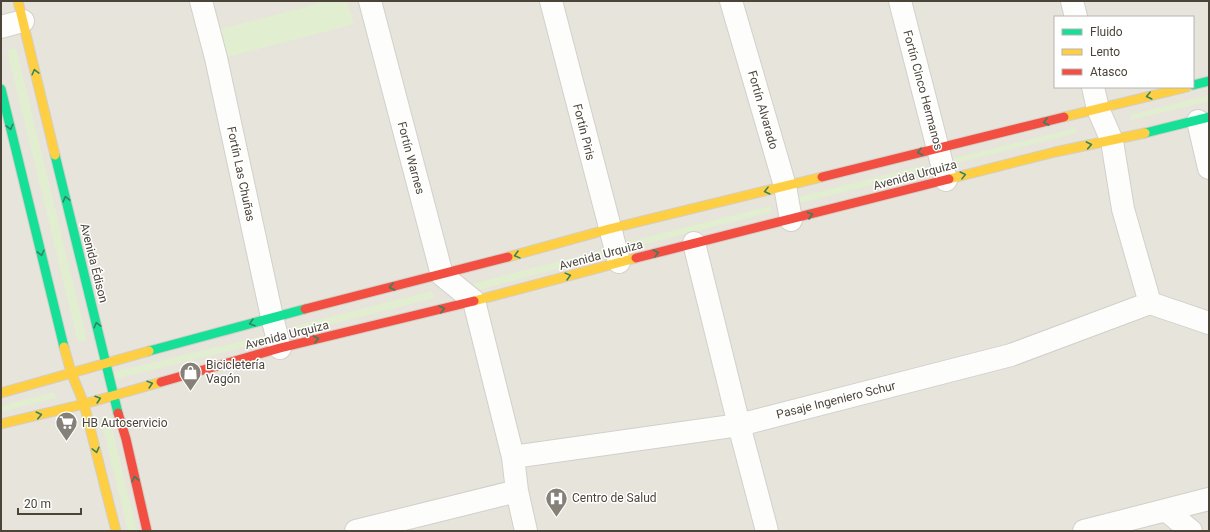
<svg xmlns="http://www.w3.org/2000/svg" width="1210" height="532" viewBox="0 0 1210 532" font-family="Roboto,sans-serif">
  <rect width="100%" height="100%" fill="#f4f2ee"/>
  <!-- residential -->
  <path fill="#e7e4dc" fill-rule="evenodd" d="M 1,1 L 1209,1 L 1209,531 L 1,531 ZM 1055,17 L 1193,17 L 1193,87 L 1055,87 Z"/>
  <!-- green -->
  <path fill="#e1eecf" d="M 329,1 L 347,1 L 354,24 L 220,59 L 213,31 Z
    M 16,48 L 87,340 L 78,342 L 7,50 Z
    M 1209,95 L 1209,101 L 1131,120 L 1130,115 Z
    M 1076,128 L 1077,133 L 952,164 L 951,159 Z
    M 925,165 L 926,171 L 800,203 L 798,197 Z
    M 770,206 L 772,212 L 633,247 L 631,241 Z
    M 606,249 L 608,255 L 475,291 L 472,284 Z
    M 432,291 L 434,298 L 297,333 L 295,326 Z
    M 267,335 L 269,341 L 115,379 L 113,372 Z
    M 54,392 L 56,398 L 1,412 L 1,406 Z
    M 109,415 L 137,531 L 128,531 L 100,417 Z"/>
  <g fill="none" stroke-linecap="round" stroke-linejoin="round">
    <defs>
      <path id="street" d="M 201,1 L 216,58 L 272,317 L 280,348
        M 370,1 L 442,275 L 474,301 L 513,457 L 517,491 L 526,531
        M 551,1 L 619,262
        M 731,1 L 785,186 L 791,220
        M 900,1 L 946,180
        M 1072,1 L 1076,17
        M 1,27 L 23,21
        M 1093,87 L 1098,109 L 1112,141 L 1123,209 L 1150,303
        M 1198,121 L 1209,168
        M 694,243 L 739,425 L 767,531
        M 1150,303 L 1209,323
        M 513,457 L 739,425 L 1011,355 L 1150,303
        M 1166,510 L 1191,531
        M 356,531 L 517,491
        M 1084,531 L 1209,499"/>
      <path id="fast" d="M 1193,85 L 1209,81
        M 1,89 L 64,347
        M 1145,133 L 1209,117
        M 55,155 L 118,413
        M 149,351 L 305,309"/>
      <path id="slow" d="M 18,1 L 55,155
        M 1064,117 L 1187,87
        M 949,179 L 1055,152 L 1145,133
        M 508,257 L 609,229 L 822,177
        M 474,301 L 636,258
        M 64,347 L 71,372 L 84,404 L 116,531
        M 1,393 L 149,351
        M 1,424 L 84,404 L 161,382"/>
      <path id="jam" d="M 822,177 L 1064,117
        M 636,258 L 949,179
        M 305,309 L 508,257
        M 161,382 L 280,348 L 474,301
        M 118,413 L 126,439 L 147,531"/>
    </defs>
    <!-- street casing -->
    <use href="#street" stroke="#d2d0cb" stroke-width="24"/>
    <!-- fast casing -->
    <use href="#fast" stroke="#d3cfc5" stroke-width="11"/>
    <!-- slow casing -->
    <use href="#slow" stroke="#d3cfc5" stroke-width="11"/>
    <!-- jam casing -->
    <use href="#jam" stroke="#d3cfc5" stroke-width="11"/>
    <!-- street -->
    <use href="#street" stroke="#fdfdfc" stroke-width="22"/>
    <!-- fast -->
    <use href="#fast" stroke="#16e098" stroke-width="9"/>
    <!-- slow -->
    <use href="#slow" stroke="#ffcf43" stroke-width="9"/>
    <!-- jam -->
    <use href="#jam" stroke="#f24e42" stroke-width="9"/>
  </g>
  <!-- one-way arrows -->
  <defs><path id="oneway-chevron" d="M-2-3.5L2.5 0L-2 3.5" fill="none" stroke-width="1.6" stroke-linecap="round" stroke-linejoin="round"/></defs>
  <g stroke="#36825f">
    <use href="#oneway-chevron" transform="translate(35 72) rotate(-104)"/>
    <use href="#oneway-chevron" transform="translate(1149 96) rotate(166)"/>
    <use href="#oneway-chevron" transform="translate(1046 122) rotate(166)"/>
    <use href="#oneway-chevron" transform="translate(10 127) rotate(76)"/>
    <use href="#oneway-chevron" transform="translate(1089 145) rotate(-11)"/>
    <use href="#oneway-chevron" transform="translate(920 152) rotate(166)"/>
    <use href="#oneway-chevron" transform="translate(963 175) rotate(-14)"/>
    <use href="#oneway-chevron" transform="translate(767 191) rotate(166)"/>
    <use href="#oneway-chevron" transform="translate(66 199) rotate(-104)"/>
    <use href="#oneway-chevron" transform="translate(810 215) rotate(-15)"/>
    <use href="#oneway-chevron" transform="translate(41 253) rotate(76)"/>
    <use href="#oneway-chevron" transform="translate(656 253) rotate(-14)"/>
    <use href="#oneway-chevron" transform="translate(517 255) rotate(165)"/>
    <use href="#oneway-chevron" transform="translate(568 276) rotate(-15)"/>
    <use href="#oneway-chevron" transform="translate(392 287) rotate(166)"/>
    <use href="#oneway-chevron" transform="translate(442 309) rotate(-14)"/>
    <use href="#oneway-chevron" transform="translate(252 323) rotate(164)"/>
    <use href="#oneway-chevron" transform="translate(97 325) rotate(-104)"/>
    <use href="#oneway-chevron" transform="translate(316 339) rotate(-14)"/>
    <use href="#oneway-chevron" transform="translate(150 384) rotate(-16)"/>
    <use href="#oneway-chevron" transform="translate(98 399) rotate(-17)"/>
    <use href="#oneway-chevron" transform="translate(39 415) rotate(-13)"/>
    <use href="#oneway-chevron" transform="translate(96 450) rotate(76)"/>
    <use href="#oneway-chevron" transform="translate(135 479) rotate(-103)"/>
  </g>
  <!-- icons -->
  <defs>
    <symbol id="shop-pin" viewBox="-11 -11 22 30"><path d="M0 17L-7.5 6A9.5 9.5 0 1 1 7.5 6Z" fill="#868178" stroke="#fff"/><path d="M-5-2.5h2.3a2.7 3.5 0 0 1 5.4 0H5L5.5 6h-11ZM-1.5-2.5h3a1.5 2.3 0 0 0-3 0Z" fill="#fff"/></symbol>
    <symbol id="supermarket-pin" viewBox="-11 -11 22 30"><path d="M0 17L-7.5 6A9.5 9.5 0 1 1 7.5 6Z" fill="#868178" stroke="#fff"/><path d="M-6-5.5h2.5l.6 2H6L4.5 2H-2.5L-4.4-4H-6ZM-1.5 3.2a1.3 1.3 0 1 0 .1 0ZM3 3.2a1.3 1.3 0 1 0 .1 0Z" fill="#fff"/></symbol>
    <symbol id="hospital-pin" viewBox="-11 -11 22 30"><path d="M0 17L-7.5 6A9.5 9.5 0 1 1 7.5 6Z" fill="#868178" stroke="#fff"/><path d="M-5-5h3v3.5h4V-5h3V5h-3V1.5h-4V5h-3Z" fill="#fff"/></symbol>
  </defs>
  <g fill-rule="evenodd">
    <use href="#shop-pin" x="178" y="360" width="25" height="34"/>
    <use href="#supermarket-pin" x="54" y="410" width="25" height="34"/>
    <use href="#hospital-pin" x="544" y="486" width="25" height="34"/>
  </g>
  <g text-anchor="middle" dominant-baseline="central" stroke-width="3" stroke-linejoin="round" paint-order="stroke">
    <!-- street labels -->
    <g font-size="12" fill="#4b4439" stroke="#fff">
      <text transform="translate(923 90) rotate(75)">Fortín Cinco Hermanos</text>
      <text transform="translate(763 110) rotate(74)">Fortín Alvarado</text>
      <text transform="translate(584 132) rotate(76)">Fortín Piris</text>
      <text transform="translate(411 158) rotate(75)">Fortín Warnes</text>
      <text transform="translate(241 174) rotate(78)">Fortín Las Chuñas</text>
      <text transform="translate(915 175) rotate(-15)">Avenida Urquiza</text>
      <text transform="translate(601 255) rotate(-15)">Avenida Urquiza</text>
      <text transform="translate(94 263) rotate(76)">Avenida Édison</text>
      <text transform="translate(287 335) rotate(-14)">Avenida Urquiza</text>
      <text transform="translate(836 400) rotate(-14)">Pasaje Ingeniero Schur</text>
    </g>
    <!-- poi labels -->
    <g font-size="12" fill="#4b4439" stroke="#fff" text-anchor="start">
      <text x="206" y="365">Bicicletería<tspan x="206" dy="14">Vagón</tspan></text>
      <text x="82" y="423">HB Autoservicio</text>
      <text x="572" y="498">Centro de Salud</text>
    </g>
  </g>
  <!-- border -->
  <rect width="1210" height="532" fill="none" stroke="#4b4439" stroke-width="4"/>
  <!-- legend -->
  <rect x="1054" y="16" width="140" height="72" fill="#ffffff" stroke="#b7b4b0"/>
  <rect x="1062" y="29" width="20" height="6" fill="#16e098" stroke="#b7b4b0"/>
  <text x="1090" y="36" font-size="12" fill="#4b4439">Fluido</text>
  <rect x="1062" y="49" width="20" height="6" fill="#ffcf43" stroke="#b7b4b0"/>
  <text x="1090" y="56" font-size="12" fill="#4b4439">Lento</text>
  <rect x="1062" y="69" width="20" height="6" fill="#f24e42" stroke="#b7b4b0"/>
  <text x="1090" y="76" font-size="12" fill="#4b4439">Atasco</text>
  <!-- scale -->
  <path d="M18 508v6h63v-6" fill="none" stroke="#4b4439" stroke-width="2"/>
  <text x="24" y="508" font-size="12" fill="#4b4439" stroke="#ffffff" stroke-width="3" paint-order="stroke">20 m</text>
</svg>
